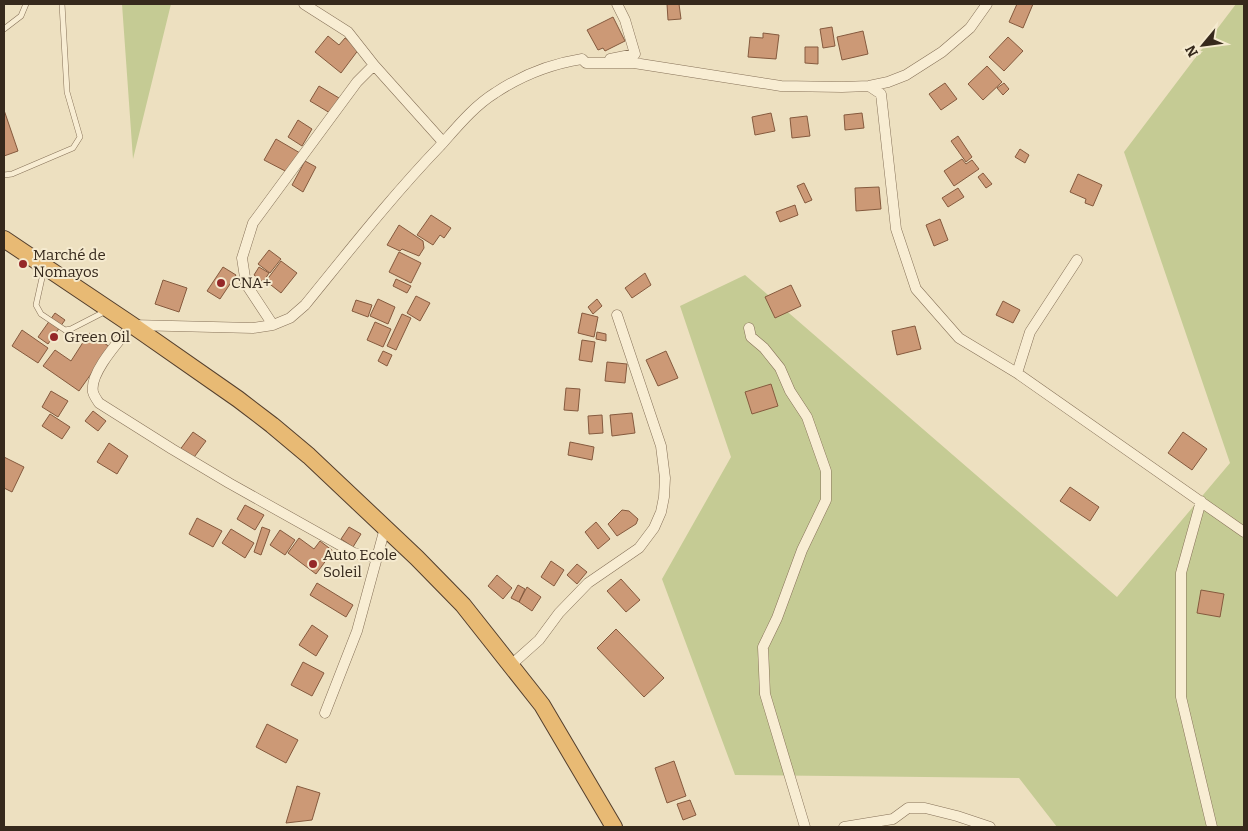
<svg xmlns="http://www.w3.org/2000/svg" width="1248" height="831" viewBox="0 0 1248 831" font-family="Bitter,serif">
  <rect width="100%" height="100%" fill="#ede0c0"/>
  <!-- green -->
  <path fill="#c5cb94" d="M 122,4 L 171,4 L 133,159 Z
    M 1236,4 L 1244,4 L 1244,827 L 1057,827 L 1019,778 L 735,775 L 662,579 L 731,457 L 680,306 L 745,275 L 1117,597 L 1230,463 L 1124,152 Z"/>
  <!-- building -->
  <path fill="#cc9976" stroke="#855a3e" d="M 667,4 L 679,4 L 681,19 L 668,20 Z
    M 1017,4 L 1033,4 L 1023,28 L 1009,22 Z
    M 613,17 L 625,41 L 605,51 L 603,48 L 598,50 L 587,30 Z
    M 832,27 L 835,46 L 823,48 L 820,29 Z
    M 863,31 L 868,54 L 842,60 L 837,37 Z
    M 763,33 L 779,35 L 776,59 L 748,57 L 750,37 L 763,38 Z
    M 328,36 L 339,45 L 345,38 L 359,49 L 341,73 L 315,52 Z
    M 1008,37 L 1023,51 L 1004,71 L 989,57 Z
    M 805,47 L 818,47 L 818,64 L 805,63 Z
    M 987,66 L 1002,82 L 983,100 L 968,84 Z
    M 945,83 L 957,99 L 941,110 L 929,94 Z
    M 1004,83 L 1009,89 L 1003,95 L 997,88 Z
    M 319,86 L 339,98 L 330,113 L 310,101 Z
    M 4,110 L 18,151 L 4,156 Z
    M 771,113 L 775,131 L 755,135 L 752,117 Z
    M 862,113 L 864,128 L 845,130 L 844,115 Z
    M 807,116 L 810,136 L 792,138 L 790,118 Z
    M 298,120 L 312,129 L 302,146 L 288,137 Z
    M 958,136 L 972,157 L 966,162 L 951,141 Z
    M 276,139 L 300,153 L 289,173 L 264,160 Z
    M 1020,149 L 1029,155 L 1025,163 L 1015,157 Z
    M 962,159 L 966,164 L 972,160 L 979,169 L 954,186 L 944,171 Z
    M 305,161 L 316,167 L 303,192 L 292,185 Z
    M 983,173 L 992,184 L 986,188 L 978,177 Z
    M 1078,174 L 1102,185 L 1093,206 L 1085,203 L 1086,199 L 1070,192 Z
    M 804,183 L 812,200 L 805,203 L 797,186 Z
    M 879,187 L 881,209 L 856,211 L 855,188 Z
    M 958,188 L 964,197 L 948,207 L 942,198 Z
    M 795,205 L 798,215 L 780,222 L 776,212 Z
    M 431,215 L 451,228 L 444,238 L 440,235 L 433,245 L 417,235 Z
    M 940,219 L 948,240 L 934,246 L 926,225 Z
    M 399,225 L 423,241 L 424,248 L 419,256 L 402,249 L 400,251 L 387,245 Z
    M 269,250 L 281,259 L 270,273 L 258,264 Z
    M 399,252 L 421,263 L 411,283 L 389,272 Z
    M 281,261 L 297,273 L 281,293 L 266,281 Z
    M 223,267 L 236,275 L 220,299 L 207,291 Z
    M 259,267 L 269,273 L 263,282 L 254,275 Z
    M 645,273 L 651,285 L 632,298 L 625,288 Z
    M 396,279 L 411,286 L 407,293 L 393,286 Z
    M 163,280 L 187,288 L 179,312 L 155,304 Z
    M 791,285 L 801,306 L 775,318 L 765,297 Z
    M 416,296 L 430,303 L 420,321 L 407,313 Z
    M 378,299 L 395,307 L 388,324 L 370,316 Z
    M 597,299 L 602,306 L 593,314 L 588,307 Z
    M 356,300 L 372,305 L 368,317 L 352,311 Z
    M 1003,301 L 1020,310 L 1013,323 L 996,315 Z
    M 55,313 L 65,320 L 48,344 L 38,337 Z
    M 582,313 L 598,317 L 594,337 L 578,333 Z
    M 402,314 L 411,318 L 396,350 L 387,346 Z
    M 375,322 L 391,329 L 383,347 L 367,340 Z
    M 915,326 L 921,349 L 897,355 L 892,331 Z
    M 22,330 L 48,348 L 38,363 L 12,346 Z
    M 597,332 L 606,334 L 606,341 L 596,339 Z
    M 89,333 L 110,347 L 79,391 L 43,366 L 55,350 L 71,361 Z
    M 582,340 L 595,342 L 592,362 L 579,360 Z
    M 383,351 L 392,355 L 387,366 L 378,361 Z
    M 666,351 L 678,378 L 658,386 L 646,360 Z
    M 607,362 L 627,364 L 625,383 L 605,381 Z
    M 771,384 L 778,406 L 752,414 L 745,392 Z
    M 566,388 L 580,389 L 578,411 L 564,410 Z
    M 51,391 L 68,401 L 58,417 L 42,407 Z
    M 93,411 L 106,421 L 98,431 L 85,421 Z
    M 632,413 L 635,433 L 612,436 L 610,415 Z
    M 50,414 L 70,427 L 62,439 L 42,426 Z
    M 602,415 L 603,433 L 589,434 L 588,416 Z
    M 193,432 L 206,441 L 192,460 L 179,451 Z
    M 1183,432 L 1207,449 L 1192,470 L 1168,453 Z
    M 570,442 L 594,447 L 592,460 L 568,455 Z
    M 109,443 L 128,456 L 117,474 L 97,462 Z
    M 4,457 L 24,467 L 12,492 L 4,488 Z
    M 1070,487 L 1099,507 L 1090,521 L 1060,501 Z
    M 245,505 L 264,515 L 255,530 L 237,519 Z
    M 622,510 L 629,511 L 638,519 L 636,524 L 617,536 L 608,524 Z
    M 197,518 L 222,531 L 213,547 L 189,534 Z
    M 596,522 L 610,539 L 598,549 L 585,532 Z
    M 262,527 L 270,530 L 261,555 L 254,552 Z
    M 349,527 L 361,534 L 353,547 L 341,539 Z
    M 231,529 L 254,543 L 245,558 L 222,543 Z
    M 280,530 L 295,540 L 285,555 L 270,545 Z
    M 299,538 L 314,549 L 320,541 L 333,551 L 316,574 L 288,553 Z
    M 551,561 L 564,570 L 554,586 L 541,577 Z
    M 577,564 L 587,572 L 577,584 L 567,575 Z
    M 497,575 L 512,588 L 503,599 L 488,586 Z
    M 621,579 L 640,600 L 626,612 L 607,591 Z
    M 317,583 L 353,605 L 346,617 L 310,595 Z
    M 518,585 L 525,589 L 519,602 L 511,598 Z
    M 527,587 L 541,597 L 532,611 L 519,602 Z
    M 1201,590 L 1224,594 L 1220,617 L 1197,613 Z
    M 312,625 L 328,636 L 316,656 L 299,645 Z
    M 616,629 L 664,678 L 644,697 L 597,648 Z
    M 303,662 L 324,673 L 312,696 L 291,685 Z
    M 267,724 L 298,740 L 286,763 L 256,747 Z
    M 674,761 L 686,796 L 667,803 L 655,768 Z
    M 297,786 L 320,793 L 312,820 L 286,823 Z
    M 690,800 L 696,815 L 683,820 L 677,804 Z"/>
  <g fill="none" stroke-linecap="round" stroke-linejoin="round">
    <defs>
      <path id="service" d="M 4,29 L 21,16 L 26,4
        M 4,175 L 12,174 L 73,148 L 80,137 L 67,92 L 62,4
        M 44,269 L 36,305 L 41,314 L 65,330 L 71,329 L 106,311"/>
      <path id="minor" d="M 304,4 L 348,32 L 374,65 L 443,142
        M 610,59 L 635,54 L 625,20 L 617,4
        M 869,86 L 881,94 L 896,229 L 916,289 L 959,338 L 1017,373 L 1244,532
        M 273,325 L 246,284 L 242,258 L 253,223 L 357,82 L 374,65
        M 749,328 L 751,337 L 764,348 L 780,368 L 790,391 L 807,417 L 826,471 L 826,500 L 802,550 L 777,618 L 763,647 L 765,694 L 805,827
        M 1017,373 L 1030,332 L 1077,260
        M 1201,501 L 1181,573 L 1181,697 L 1212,827
        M 377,558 L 354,553 L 229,483 L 172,449 L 99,403 C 97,400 94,396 93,392 C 89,373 120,340 132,325 L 253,328 L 273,325 L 290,318 L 305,305 C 349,251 392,196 440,146 C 457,127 474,106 495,93 C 522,75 550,64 582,59 L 586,63 L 634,63 L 781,86 L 842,87 L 869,86 L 888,82 L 906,75 L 942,52 L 970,28 L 987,4
        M 511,665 L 539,640 L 559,613 L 588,583 L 639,548 L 654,528 L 661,512 L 664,497 L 665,478 L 661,446 L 617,315
        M 325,713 L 357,631 L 385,528
        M 844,827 L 893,819 L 908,808 L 925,808 L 957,816 L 990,827"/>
      <path id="trunk" d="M 4,239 L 132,325 L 238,399 L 272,425 L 309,456 L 417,558 L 463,605 L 542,705 L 614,827"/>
    </defs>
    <!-- service casing -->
    <use href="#service" stroke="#867158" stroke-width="6"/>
    <!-- minor casing -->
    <use href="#minor" stroke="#867158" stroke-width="11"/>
    <!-- trunk casing -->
    <use href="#trunk" stroke="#543f2d" stroke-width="18"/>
    <!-- service -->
    <use href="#service" stroke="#f8edd3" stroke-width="5"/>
    <!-- minor -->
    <use href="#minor" stroke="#f8edd3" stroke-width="10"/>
    <!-- trunk -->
    <use href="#trunk" stroke="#e8ba74" stroke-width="16"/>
  </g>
  <!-- markers -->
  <g fill="#952829" stroke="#f5eacf" stroke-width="2">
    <circle cx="23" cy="264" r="5"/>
    <circle cx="221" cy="283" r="5"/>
    <circle cx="54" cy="337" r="5"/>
    <circle cx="313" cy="564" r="5"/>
  </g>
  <g text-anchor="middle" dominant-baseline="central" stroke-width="4" stroke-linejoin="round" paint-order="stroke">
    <!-- poi labels -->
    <g font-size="15" fill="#36291c" stroke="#f5eacf" text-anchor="start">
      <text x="33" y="255">Marché de<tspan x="33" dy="17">Nomayos</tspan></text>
      <text x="231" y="283">CNA+</text>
      <text x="64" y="337">Green Oil</text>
      <text x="323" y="555">Auto Ecole<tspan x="323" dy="17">Soleil</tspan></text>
    </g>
  </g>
  <!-- border -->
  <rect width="1248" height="831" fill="none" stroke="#36291c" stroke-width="10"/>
  <!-- north arrow -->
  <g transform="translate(1203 45) rotate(241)" stroke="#f5eacf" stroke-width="4" paint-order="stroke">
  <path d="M0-4L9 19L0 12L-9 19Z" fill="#36291c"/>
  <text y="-8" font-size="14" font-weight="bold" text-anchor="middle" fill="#36291c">N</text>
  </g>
</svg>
